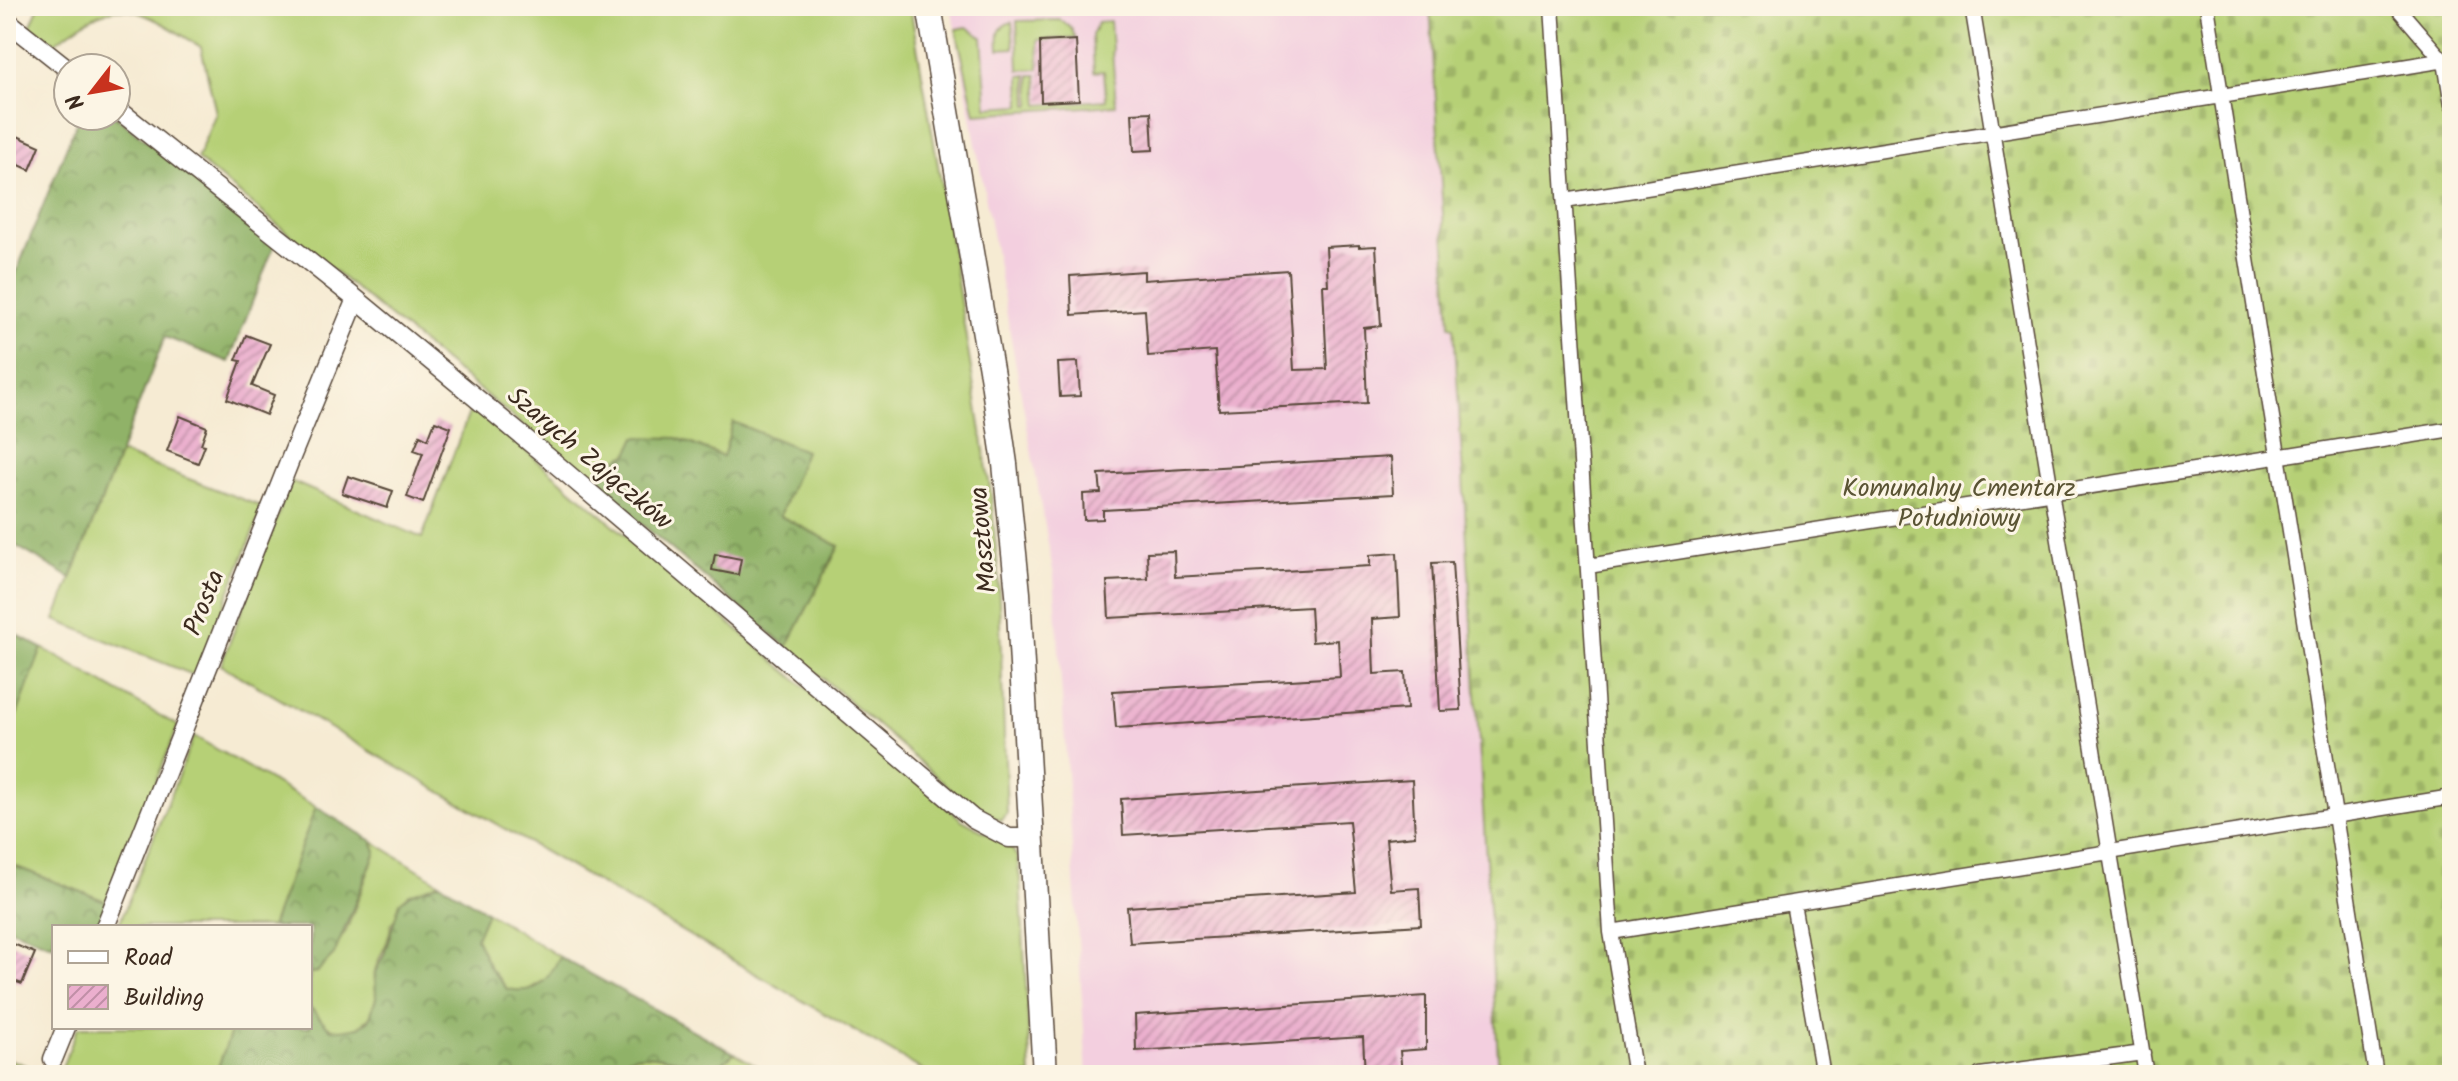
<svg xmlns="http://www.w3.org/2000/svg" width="2458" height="1081" viewBox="0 0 2458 1081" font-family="Kalam,sans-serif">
  <defs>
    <pattern id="forest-crowns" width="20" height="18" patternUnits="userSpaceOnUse" patternTransform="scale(2)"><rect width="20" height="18" fill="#90b267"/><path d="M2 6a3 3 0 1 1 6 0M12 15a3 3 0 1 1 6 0" fill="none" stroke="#779154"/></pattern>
    <pattern id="cemetery-stones" width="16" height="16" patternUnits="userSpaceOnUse" patternTransform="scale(2)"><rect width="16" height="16" fill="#b6d076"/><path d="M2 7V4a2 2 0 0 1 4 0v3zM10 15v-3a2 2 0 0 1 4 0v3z" fill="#9db366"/></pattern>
    <pattern id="building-hatch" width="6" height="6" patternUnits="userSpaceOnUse" patternTransform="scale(2)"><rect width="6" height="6" fill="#ebafce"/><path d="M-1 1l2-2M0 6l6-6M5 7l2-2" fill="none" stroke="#c08fa7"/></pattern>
  </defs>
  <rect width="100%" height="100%" fill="#fcf5e5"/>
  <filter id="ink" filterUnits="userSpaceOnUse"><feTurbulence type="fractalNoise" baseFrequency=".0125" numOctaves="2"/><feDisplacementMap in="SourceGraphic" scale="16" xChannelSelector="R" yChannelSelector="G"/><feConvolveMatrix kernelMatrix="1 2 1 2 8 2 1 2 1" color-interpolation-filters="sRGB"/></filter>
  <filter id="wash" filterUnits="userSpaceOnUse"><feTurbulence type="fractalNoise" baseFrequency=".006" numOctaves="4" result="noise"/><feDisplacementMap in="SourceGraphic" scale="32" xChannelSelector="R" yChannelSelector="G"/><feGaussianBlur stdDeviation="1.8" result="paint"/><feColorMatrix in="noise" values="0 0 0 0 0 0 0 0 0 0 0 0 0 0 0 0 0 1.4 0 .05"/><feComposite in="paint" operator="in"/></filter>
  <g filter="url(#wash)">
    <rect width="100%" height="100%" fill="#f6ebd3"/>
    <!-- built -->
    <path fill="#f3cfdf" d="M 951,6 L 1430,6 L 1450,325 L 1453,326 L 1499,1075 L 1087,1075 L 1054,576 Z"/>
    <!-- grass -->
    <path fill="#b6d076" stroke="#787d4a" stroke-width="2" d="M 39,6 L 910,6 L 943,194 L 991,494 L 998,572 L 1007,813 L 1001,820 L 976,811 L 787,647 L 839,546 L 780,516 L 804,452 L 724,457 L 677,438 C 646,448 613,455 590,480 L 197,159 L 216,113 L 201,47 C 178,33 142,6 114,10 C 90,14 67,35 47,48 L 29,29 Z
      M 1060,20 L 1071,28 L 1076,38 L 1038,40 L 1039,69 L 1019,70 L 1017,21 Z
      M 1110,21 L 1116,105 L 975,114 L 956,29 L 967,27 L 982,37 L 987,107 L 1021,105 L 1020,76 L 1027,75 L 1028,105 L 1031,105 L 1030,75 L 1037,75 L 1039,105 L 1106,100 L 1104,71 L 1094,72 L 1092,35 L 1098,22 Z
      M 1012,22 L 1014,48 L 999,49 C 998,36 997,26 1012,22 Z
      M 472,405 L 962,820 L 1010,846 L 1017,857 L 1020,879 L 1031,1075 L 931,1075 L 221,665 L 291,481 L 422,538 Z
      M 120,453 L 263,507 L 196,676 L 55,620 Z
      M 42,648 L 178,726 L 108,902 L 6,863 L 6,744 Z
      M 194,736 L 316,807 L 271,927 L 118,927 Z
      M 372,841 L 440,883 L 432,886 L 391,923 C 390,944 379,954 375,971 C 373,979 377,988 376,997 C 375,1018 356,1037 333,1029 C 324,1026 316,1014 310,1007 L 310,973 L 317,972 L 346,931 L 376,852 Z
      M 487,912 L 560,957 L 550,977 L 524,992 L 507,989 L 490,968 L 475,938 Z
      M 78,1027 L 233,1027 L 215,1075 L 59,1075 Z
      M 734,1053 L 773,1075 L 609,1075 C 631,1044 656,1057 686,1062 C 697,1064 709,1064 719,1065 Z
      M 6,1058 L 43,1072 L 42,1075 L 6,1075 Z"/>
    <!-- forest -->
    <path fill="url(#forest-crowns)" stroke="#666e42" stroke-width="2" d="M 79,116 L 115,116 L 275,243 L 229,362 L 165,337 L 71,578 L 6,540 L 6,298 Z
      M 733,422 L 805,451 L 780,516 L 839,546 L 787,647 L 590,480 L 604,466 L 628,454 L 636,437 L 677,438 L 723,457 Z
      M 6,629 L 42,648 L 6,744 Z
      M 316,807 L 372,841 L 376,851 L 334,955 L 317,972 L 310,973 L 310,927 L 271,927 Z
      M 6,863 L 108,902 L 98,927 L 54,927 L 54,946 L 6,927 Z
      M 440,883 L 487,912 L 476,938 L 490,968 L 507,989 C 537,995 547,982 560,957 L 734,1053 L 720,1065 C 709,1064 697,1064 686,1062 C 655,1057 631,1044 609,1075 L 215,1075 L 233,1027 L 310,1027 L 310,1007 L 330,1029 L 341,1030 L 359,1027 L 369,1020 L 376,998 L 375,972 L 384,955 L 400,902 L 410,894 Z"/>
    <!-- cemetery -->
    <path fill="url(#cemetery-stones)" stroke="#787d4a" stroke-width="2" d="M 1430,6 L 2452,6 L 2452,1075 L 1499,1075 L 1454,327 L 1450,326 Z"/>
    <g id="blocks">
      <!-- building -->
      <path fill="url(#building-hatch)" d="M 1076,40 L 1079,100 L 1041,102 L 1040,42 Z
        M 1151,112 L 1153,150 L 1134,151 L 1132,113 Z
        M 6,131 L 40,146 L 30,170 L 6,159 Z
        M 1359,245 L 1359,247 L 1376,246 L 1381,326 L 1364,328 L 1367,403 L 1219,410 L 1215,351 L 1148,356 L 1145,310 L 1072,315 L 1070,276 L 1144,271 L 1144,280 L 1288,270 L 1294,370 L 1327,369 L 1323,285 L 1328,285 L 1326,247 Z
        M 246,335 L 270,344 L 252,386 L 274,395 L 266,415 L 227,399 L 241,361 L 236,360 Z
        M 1078,362 L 1080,396 L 1060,397 L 1058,363 Z
        M 180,416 L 207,427 L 201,444 L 205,445 L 198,463 L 167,451 Z
        M 435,421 L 451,427 L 423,503 L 407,497 L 423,453 L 414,450 L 420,435 L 428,439 Z
        M 1391,457 L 1393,494 L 1103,510 L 1103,519 L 1084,520 L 1083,494 L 1101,493 L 1099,474 Z
        M 348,476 L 393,491 L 387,508 L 342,493 Z
        M 1174,551 L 1175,577 L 1370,566 L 1370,555 L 1397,553 L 1400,617 L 1372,619 L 1374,674 L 1405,672 L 1407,709 L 1116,728 L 1113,691 L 1340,677 L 1338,640 L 1312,642 L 1310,607 L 1109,618 L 1107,581 L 1148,579 L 1147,552 Z
        M 715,554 L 741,559 L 738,575 L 712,570 Z
        M 1452,562 L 1461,710 L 1440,711 L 1432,563 Z
        M 1412,780 L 1415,836 L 1386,839 L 1391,890 L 1419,888 L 1421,925 L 1130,943 L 1127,907 L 1356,892 L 1349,821 L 1123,835 L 1121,799 Z
        M 11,943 L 35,953 L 22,984 L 6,978 L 6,956 Z
        M 1426,996 L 1426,1049 L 1400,1051 L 1402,1075 L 1365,1075 L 1363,1037 L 1136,1051 L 1135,1015 Z"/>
    </g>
  </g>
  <g filter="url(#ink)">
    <use href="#blocks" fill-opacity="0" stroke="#574739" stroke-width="2"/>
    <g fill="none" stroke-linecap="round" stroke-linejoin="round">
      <defs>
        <path id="pedestrian" d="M 1552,6 L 1611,932 L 1635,1075
          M 1972,6 L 2146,1075
          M 2207,6 L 2376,1075
          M 2396,6 L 2452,71
          M 2445,62 L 2452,105
          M 1565,201 L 2452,59
          M 1588,566 L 2452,429
          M 1793,903 L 1823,1075
          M 1611,932 L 2452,797
          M 1980,1075 L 2143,1053"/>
        <path id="minor" d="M 6,20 L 68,69
          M 116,108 L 356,299 L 550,459 L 973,819 L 1009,838 L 1032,838
          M 105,927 L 292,455 L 356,299
          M 53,1059 L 66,1027"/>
        <path id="tertiary" d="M 929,6 L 993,381 L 1005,464 L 1018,593 L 1045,1075"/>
      </defs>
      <!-- pedestrian casing -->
      <use href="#pedestrian" stroke="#574739" stroke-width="17"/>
      <!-- minor casing -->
      <use href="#minor" stroke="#574739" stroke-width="21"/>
      <!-- tertiary casing -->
      <use href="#tertiary" stroke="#574739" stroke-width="27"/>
      <!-- pedestrian -->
      <use href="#pedestrian" stroke="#fff" stroke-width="14"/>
      <!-- minor -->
      <use href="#minor" stroke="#fff" stroke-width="18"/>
      <!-- tertiary -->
      <use href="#tertiary" stroke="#fff" stroke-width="24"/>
    </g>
  </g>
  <g text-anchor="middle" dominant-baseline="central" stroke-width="6" stroke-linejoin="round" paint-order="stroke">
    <!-- street labels -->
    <g font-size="26" fill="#3b2a1e" stroke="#fcf5e5">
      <text transform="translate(589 459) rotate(40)">Szarych Zajączków</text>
      <text transform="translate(984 540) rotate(-95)">Masztowa</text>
      <text transform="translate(205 603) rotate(-68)">Prosta</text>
    </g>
    <!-- park labels -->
    <g font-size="26" fill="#5a5434" stroke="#fcf5e5">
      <text x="1959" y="489">Komunalny Cmentarz<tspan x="1959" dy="30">Południowy</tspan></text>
    </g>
  </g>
  <!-- margin -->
  <rect width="2458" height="1081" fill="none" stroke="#fcf5e5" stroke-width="32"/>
  <!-- legend -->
  <rect x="52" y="925" width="260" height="104" fill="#fcf5e5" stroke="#afa495" stroke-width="2"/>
  <rect x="68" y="951" width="40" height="12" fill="#ffffff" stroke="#afa495" stroke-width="2"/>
  <text x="124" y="965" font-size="24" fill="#3b2a1e">Road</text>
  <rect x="68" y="985" width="40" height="24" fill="url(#building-hatch)" stroke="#afa495" stroke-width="2"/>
  <text x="124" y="1005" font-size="24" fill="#3b2a1e">Building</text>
  <!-- north arrow -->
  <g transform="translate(92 92) rotate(239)"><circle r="38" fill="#fcf5e5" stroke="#afa495" stroke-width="2"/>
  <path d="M0-6L14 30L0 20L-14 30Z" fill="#c8321e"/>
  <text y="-12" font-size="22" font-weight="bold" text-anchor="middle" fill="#3b2a1e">N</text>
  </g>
</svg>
